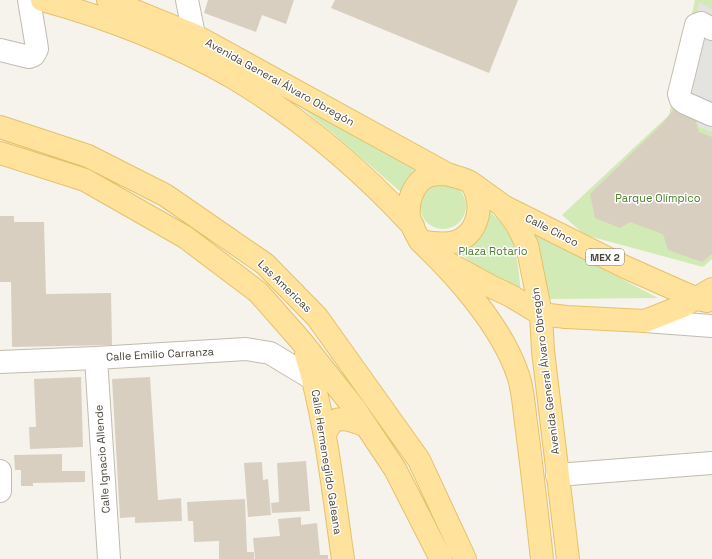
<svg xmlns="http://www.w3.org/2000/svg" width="712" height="559" viewBox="0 0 712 559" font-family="'Space Grotesk',sans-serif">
  <rect width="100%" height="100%" fill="#f6f3ec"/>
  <!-- green -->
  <path fill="#d2eab5" d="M 695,0 L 712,0 L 712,259 L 703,267 L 585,235 L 562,215 L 669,115 Z
    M 280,90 L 418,167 C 409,174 403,181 402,193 L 334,134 Z
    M420 206a23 23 0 1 1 46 0a23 23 0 1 1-46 0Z
    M 487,209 C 497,218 509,230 513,243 C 518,258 519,276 521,292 C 499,279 473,268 456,249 Z
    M 528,230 L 658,298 L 545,299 Z"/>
  <!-- parking -->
  <path fill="#e5e3e0" d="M 699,2 L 712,9 L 712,132 L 699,127 L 695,113 L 675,107 Z"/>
  <!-- building -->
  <path fill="#d8cfc1" d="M 208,0 L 294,0 L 286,24 L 262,15 L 256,32 L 204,13 Z
    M 335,0 L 518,0 L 489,73 L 331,8 Z
    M 674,109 L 694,115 L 699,132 L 712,137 L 712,254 L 702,262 L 668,250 L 663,234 L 630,222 L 620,228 L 595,218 L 590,194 L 663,123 Z
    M 0,216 L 14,216 L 14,222 L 44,222 L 46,294 L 111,293 L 112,345 L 12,347 L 11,282 L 0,282 Z
    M 81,377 L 83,447 L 30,449 L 29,427 L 36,427 L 34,379 Z
    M 150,377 L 158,500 L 181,498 L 182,521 L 135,523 L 135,517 L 120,518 L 112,379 Z
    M 62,454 L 62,471 L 85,471 L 85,482 L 33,483 L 33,486 L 21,486 L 21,470 L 15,470 L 14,455 Z
    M 306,461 L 310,511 L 272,513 L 271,503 L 279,502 L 277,463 Z
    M 262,462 L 263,480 L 268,479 L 271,515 L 248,517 L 244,463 Z
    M 245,499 L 247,552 L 254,552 L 254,559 L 219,559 L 219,541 L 194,542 L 193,521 L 188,521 L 187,502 Z
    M 301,517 L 301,525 L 317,523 L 320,555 L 328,555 L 328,559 L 255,559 L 253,538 L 280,536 L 278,519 Z"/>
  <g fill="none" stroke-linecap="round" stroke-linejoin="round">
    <defs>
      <path id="minor" d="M 187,0 L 194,35
        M 712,29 L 701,23 L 696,25 L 679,94 L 681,100 L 685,103 L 712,115
        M 0,50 L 29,57 L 34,55 L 37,49 L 36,42 L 29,0
        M 645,321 L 712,326
        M 96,358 L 109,559
        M 0,362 L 96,358 L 246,349 L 270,353 L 313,379
        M 0,471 L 0,491
        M 557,475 L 712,463"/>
      <path id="major" d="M 42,0 C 108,18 172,43 232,77 C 299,117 360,169 413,226
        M 108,0 L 194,35 L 447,174 C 452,176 466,179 470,182 C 473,185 476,192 477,196 C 482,215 474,236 455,242 C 444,245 431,243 420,241 C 416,234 410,224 409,216 C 407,201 414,182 428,176 C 434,174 440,174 447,174
        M 0,127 L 88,156 L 165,195 L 265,264 L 317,317 L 419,460 L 465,559
        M 0,153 L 85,180 L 185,237 L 258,292 L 302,342 L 355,409 L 395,469 L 441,559
        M 470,182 L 502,205 L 516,223 L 527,245 L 541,314 L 543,351 L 568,559
        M 505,207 L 625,267 L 697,299 L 707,301
        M 420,241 C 457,276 502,327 518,375 C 523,389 524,408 526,423 C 532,468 537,514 542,559
        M 448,263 L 492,287 L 511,296 L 541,314 L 566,317 L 645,321 L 683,306 L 712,289
        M 306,354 C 326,421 333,491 343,559
        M 325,434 C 327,430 330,424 334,421 C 344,416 357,422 366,426"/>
    </defs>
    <!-- minor casing -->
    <use href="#minor" stroke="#c2bbae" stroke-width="24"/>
    <!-- major casing -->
    <use href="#major" stroke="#e6c16a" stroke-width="24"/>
    <!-- minor -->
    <use href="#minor" stroke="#fff" stroke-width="22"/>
    <!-- major -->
    <use href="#major" stroke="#ffe39c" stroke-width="22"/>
  </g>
  <g text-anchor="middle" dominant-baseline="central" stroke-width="3" stroke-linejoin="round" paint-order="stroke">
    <!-- shield labels -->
    <rect fill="#fff" stroke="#817c74" stroke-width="1" x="586" y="249" width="38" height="16" rx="3"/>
    <g font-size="10" font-weight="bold" fill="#4b4439">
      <text x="605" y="257">MEX 2</text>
    </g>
    <!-- street labels -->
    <g font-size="11" fill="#4b4439" stroke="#fff">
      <text transform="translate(280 82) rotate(29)">Avenida General Álvaro Obregón</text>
      <text transform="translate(552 230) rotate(27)">Calle Cinco</text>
      <text transform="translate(285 286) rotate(44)">Las Americas</text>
      <text transform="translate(160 354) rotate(-3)">Calle Emilio Carranza</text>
      <text transform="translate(545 371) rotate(-97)">Avenida General Álvaro Obregón</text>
      <text transform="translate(102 459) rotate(-94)">Calle Ignacio Allende</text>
      <text transform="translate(327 462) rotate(81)">Calle Hermenegildo Galeana</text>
    </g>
    <!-- park labels -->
    <g font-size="11" fill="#4a7f2a" stroke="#fff">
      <text x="658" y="198">Parque Olímpico</text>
      <text x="493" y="251">Plaza Rotario</text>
    </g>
  </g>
</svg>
